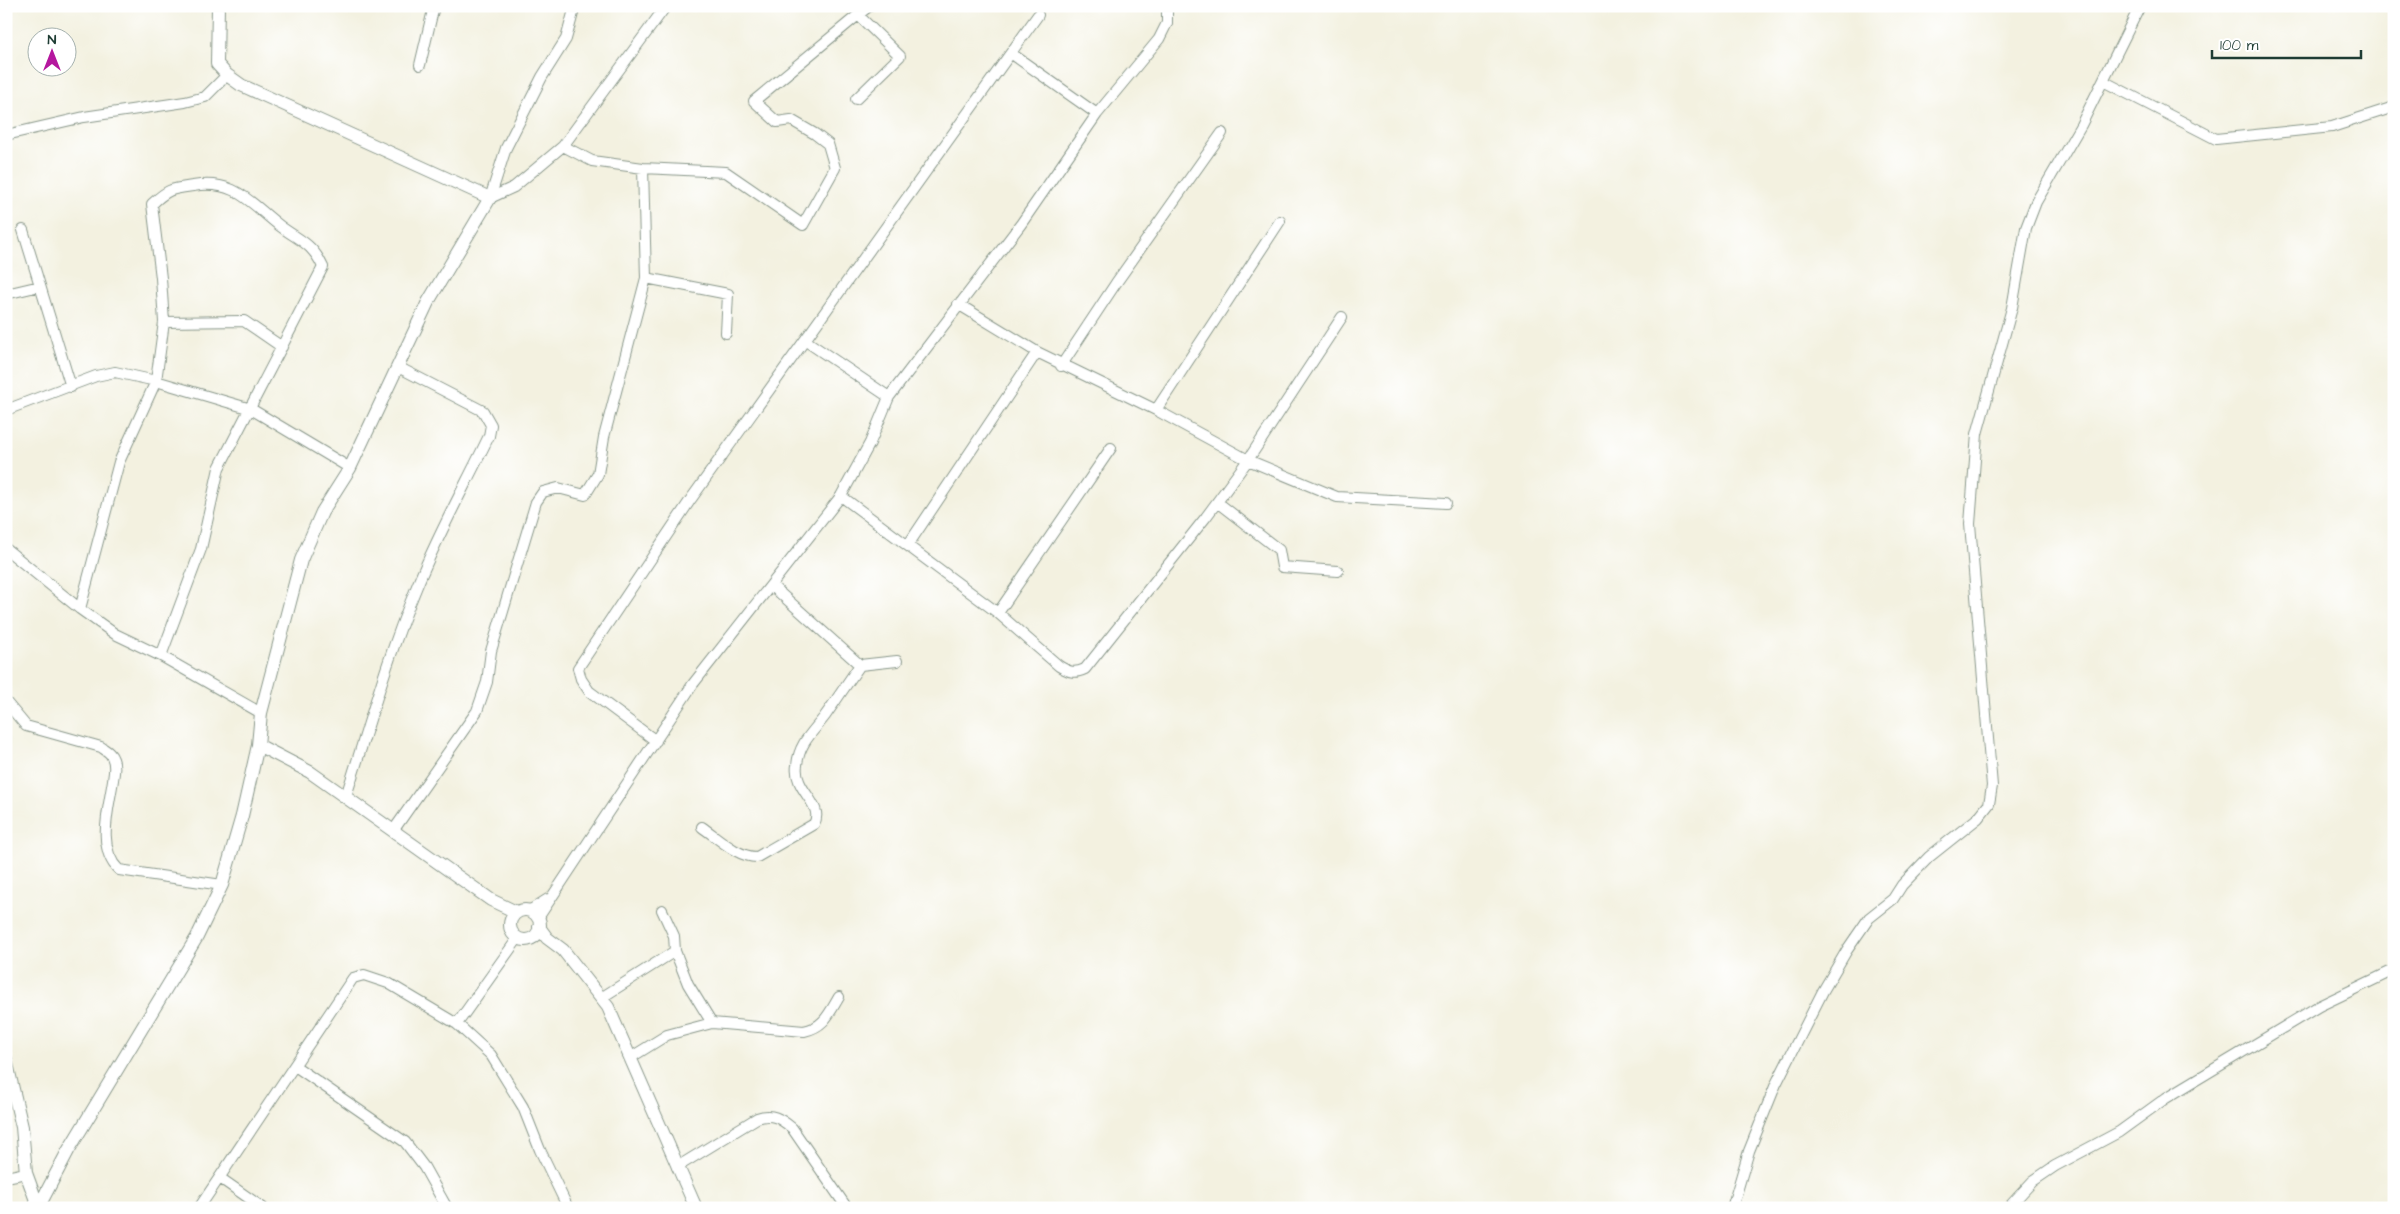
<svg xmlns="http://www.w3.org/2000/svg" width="2400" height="1214" viewBox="0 0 2400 1214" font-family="'Architects Daughter',sans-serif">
  <rect width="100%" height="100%" fill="#fff"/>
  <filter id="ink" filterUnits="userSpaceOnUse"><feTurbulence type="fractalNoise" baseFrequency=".02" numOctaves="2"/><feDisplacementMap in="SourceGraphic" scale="10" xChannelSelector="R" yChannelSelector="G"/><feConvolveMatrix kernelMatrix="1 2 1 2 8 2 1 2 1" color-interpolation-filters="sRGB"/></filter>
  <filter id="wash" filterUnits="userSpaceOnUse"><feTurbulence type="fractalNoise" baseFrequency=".0096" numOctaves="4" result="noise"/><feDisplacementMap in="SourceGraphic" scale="20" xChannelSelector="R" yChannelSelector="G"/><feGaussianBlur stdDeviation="1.12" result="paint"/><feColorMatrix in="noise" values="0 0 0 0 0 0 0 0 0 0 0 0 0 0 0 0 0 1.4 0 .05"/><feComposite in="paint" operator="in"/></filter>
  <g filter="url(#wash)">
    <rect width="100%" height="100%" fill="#f3f1e0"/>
  </g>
  <g filter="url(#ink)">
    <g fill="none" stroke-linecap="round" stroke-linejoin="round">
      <defs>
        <path id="minor" d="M 1012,54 L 1097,114
          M 420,65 L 434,6
          M 2103,81 L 2216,139 L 2332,127 L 2394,107
          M 856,99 L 900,56 L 858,15
          M 6,135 L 84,117 L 185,102 L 205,97 L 227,75
          M 563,146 L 592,161 L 643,168 L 726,172 L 803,225 L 835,168 L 828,144 L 815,134 L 791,120 L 777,122 L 754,101 L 869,6
          M 490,198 L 514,187 L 563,146 L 666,6
          M 490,198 L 506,148 L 542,77 L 566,39 L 575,6
          M 23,230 L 71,387
          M 646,278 L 728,294 L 726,333
          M 6,294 L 40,286
          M 958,304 L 1037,352 L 1156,410 L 1248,460 L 1337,497 L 1446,503
          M 164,322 L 244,321 L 282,347
          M 806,341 L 889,397
          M 1061,366 L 1116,283 L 1222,133
          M 6,410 L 96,376 L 115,372 L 156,381 L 251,409 L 350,468
          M 1156,410 L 1280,221
          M 841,496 L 998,613 L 1059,666 C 1069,672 1074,674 1085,669 L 1206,517 L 1248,460 L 1342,317
          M 1217,502 L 1279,550 L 1282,567 L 1338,571
          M 908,545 L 1037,352
          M 6,549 L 80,609 L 115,634 L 161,656 L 261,713
          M 771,585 L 860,665 L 897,661
          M 80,609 L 119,462 L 156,381 L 164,322 L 161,278 L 152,204 C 168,189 171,189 193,186 C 235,179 249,202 280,226 C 300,241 312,243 323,267 L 219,468 L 201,549 L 161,656
          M 998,613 L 1111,448
          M 6,702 L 26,726 L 101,747 C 105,750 110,752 112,757 C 116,764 114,773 113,780 C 109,808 96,848 119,870 L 222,885
          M 656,741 L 589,691 L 581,679 L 578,668 L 691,499 L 1038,15
          M 346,796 C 368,728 387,658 415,591 C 436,538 464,488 489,436 L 491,425 L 483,411 L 398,367
          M 702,827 C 718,838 737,857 757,857 L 814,824 C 825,804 793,791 797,765 C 799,743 813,732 825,716 C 837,699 848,682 860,665
          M 393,831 L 477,711 L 487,682 L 491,651 L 536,502 L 543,492 L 558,488 L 585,495 L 598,474 L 604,437 L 646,278 L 643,168
          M 662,910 L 674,936 L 675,951 L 688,984 L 712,1023
          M 529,911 L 548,899
          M 538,918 L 693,684 L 841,496 L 870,443 L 889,397 L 1021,224 L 1097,114 L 1159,39 L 1167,23 L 1167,6
          M 601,998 L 675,951
          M 457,1024 L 518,938
          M 630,1058 L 667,1035 L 712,1023 L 804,1031 C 824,1027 829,1014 839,997
          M 295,1066 L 405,1142 L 424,1167 L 447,1208
          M 677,1167 L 757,1118 C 772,1113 780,1118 792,1128 L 847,1208
          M 6,1177 L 26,1173
          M 220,1178 L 263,1208
          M 199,1208 L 353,978 L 364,975 L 388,983 L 457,1024 L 491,1055 L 523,1107 L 540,1150 L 568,1208
          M 1732,1208 L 1749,1151 L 1776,1084 L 1823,991 L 1847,950 L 1869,918 L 1893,899 L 1902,885 L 1929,857 L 1978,818 L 1989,804 L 1992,786 L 1970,524 L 1977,434 L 2012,308 L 2026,228 L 2036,202 L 2081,125 L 2140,6
          M 2008,1208 L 2033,1181 L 2055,1166 L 2119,1132 L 2166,1098 L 2319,1006 L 2394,970"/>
        <path id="tertiary" d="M 258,745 L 310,772 L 491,900 L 516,912
          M510 925a15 15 0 1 1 30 0a15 15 0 1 1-30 0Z
          M 539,927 L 547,938 L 563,950 L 608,1007 L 696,1208
          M 6,1060 L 22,1127 L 26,1173 L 38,1206
          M 38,1208 L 68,1151 L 197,937 L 222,885 L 242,816 L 258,745 L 261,713 L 301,560 L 322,512 L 350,468 L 428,302 L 490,198 L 241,85 L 227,75 L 217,64 L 218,6"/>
      </defs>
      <!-- minor casing -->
      <use href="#minor" stroke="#89978a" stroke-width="12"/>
      <!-- tertiary casing -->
      <use href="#tertiary" stroke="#89978a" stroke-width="14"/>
      <!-- minor -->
      <use href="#minor" stroke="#fff" stroke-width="10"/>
      <!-- tertiary -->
      <use href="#tertiary" stroke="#fff" stroke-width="12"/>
    </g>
  </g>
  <!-- margin -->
  <rect width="2400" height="1214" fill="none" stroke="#fff" stroke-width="25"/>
  <!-- north arrow -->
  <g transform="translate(52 52)"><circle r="24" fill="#ffffff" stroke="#a5b1ae"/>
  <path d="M0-4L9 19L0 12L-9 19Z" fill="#b5179e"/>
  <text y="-8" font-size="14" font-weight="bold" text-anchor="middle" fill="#1f3d34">N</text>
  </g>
  <!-- scale -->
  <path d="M2212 50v8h149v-8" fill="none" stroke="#1f3d34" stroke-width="2.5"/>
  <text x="2220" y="50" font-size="15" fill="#1f3d34" stroke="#ffffff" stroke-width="4" paint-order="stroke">100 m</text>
</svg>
